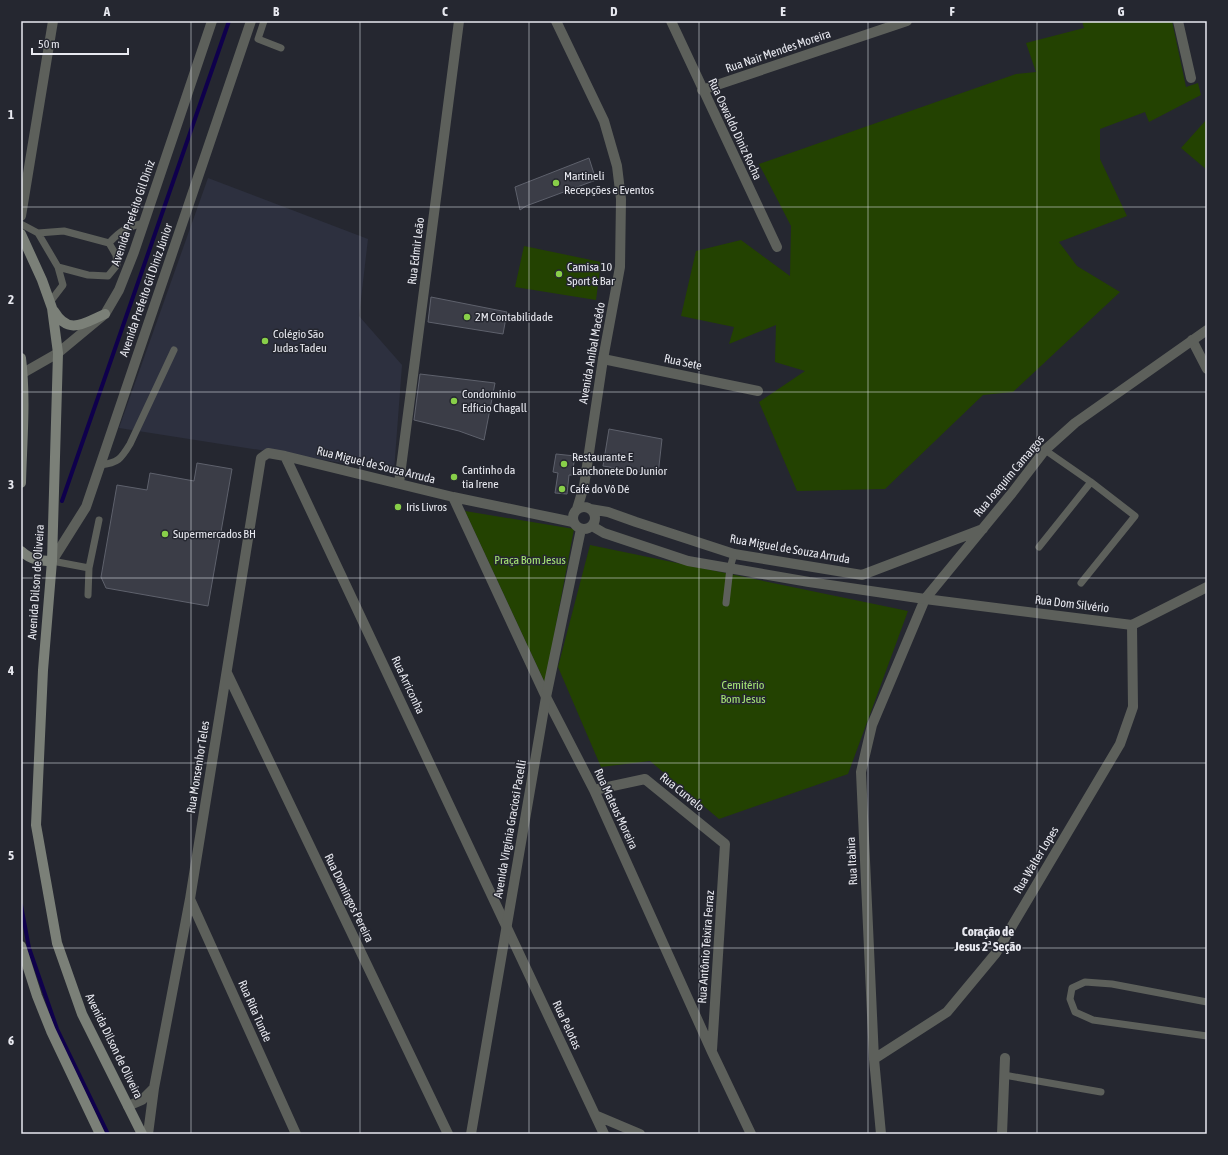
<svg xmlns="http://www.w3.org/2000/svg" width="1228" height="1155" viewBox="0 0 1228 1155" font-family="'Asap Condensed',sans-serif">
  <rect width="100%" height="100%" fill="#252730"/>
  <!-- built -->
  <path fill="#2d303f" d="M 208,178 L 368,239 L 359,316 L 402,365 L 394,471 L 119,428 Z"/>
  <!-- green -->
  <path fill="#234201" d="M 1082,21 L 1172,21 L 1186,87 L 1198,83 L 1201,95 L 1149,122 L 1145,112 L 1100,129 L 1100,159 L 1127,216 L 1059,242 L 1077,266 L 1120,292 L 1013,392 L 983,395 L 885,489 L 797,491 L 759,402 L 805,371 L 775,362 L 776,325 L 729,344 L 734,327 L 681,316 L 696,251 L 741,240 L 790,276 L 791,226 L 759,164 L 1016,74 L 1036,72 L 1026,43 L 1084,28 Z
    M 1207,119 L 1207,170 L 1181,148 Z
    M 524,246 L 601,262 L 596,300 L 515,287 Z
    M 465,511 L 574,529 L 545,683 Z
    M 590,545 L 908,611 L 848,774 L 719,819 L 650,761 L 601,767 L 558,667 Z"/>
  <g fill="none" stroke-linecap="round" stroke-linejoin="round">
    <!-- stream -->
    <path stroke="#0f004c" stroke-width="4" d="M 62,501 L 229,21
      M 21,905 L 29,948 L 57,1029 L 108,1134"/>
  </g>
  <!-- building -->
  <path fill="#3b3d47" stroke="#5e616c" d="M 589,158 L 596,180 L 526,206 L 520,210 L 515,187 Z
    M 431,297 L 507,312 L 503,334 L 428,322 Z
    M 420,374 L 495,383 L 484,440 L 459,431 L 414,420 Z
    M 609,429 L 662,439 L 658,475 L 603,466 Z
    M 556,454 L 575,456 L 572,475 L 569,475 L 567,494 L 555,493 L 558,473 L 553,472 Z
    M 197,463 L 232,469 L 208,606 L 106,588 L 101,577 L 117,485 L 147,490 L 150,473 L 194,481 Z"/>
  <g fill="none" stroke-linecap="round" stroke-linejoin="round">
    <!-- service -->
    <path stroke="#5d605b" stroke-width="7" d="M 264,21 L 258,39 L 281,48
      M 21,224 L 38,233 L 58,267 L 63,285 L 50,302
      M 38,233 L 64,231 L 109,243 L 116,255 L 117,265 L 108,276 L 88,275 L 58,267
      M 109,243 C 121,230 127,227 144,223
      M 1045,450 L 1091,482 L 1135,516 L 1081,583
      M 100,465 C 118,463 121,459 130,444 L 174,350
      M 1039,547 L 1091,482
      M 52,561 L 89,568 L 88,595
      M 89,568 L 99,520
      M 726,603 L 730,568 L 734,554
      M 1207,1002 L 1112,984 L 1085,982 L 1072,988 L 1070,999 L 1075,1012 L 1093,1020 L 1207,1036
      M 1004,1075 L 1101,1092"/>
    <!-- minor -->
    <path stroke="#5d605b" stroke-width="10" d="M 671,21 L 777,247
      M 1178,21 L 1191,78
      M 702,90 L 907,21
      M 21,216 L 53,21
      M 1192,340 L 1207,369
      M 603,359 L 758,391
      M 285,456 L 604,1134
      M 399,483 L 459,21
      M 453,497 L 546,697 L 594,790 L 712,1052 L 751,1134
      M 227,673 L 448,1134
      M 594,790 L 645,779 L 725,844 L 712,1050
      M 190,899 L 296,1134
      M 874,1059 L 947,1012 L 996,953 L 1120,744 L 1133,707 L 1132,625
      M 128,1106 L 142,1100 L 154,1088
      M 595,1115 L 640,1134
      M 148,1134 L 154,1088 L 190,899 L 261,458 L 268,453 L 285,456 L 453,497 L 573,522
      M 881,1134 L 874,1059 L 861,772 L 872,725 L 925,599
      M 1002,1134 L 1005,1058"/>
    <!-- tertiary -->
    <path stroke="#5d605b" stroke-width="10" d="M 556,21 L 604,121 L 617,166 L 621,199 L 620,267 L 603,359 L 584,486 L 577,509
      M 21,373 L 23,373 L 58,353 L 105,314 L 119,290 L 134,252 L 212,21
      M573 518a11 11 0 1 1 22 0a11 11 0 1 1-22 0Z
      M 590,509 L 608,512 L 636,522 L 734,554 L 862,575 L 983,529
      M 592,526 L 604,533 L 688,561 L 809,582 L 925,599 L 1132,625 L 1207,587
      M 52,561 L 86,507 L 251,21
      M 925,599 L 1012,493 L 1045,450 L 1075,423 L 1207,330
      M 471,1134 L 546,697 L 581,529"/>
    <!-- secondary -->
    <path stroke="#7b8078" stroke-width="10" d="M 21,234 L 42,280 L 52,308 L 58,353 L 52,561 L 43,670 L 36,825 L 57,943 L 82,1014 L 142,1134
      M 54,311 C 69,336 84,323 105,314
      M 21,358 C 26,399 22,442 21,483
      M 21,551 C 31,560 40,561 52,561
      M 21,946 L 37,996 L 51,1031 L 100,1134"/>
  </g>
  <!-- grid -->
  <path fill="none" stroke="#e8e9f0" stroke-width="1" stroke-opacity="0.55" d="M 191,21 L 191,1134M 360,21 L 360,1134M 529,21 L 529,1134M 699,21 L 699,1134M 868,21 L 868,1134M 1037,21 L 1037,1134M 21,207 L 1207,207M 21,392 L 1207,392M 21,578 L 1207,578M 21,763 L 1207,763M 21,948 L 1207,948"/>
  <!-- markers -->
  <g fill="#88cf49" stroke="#252730" stroke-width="1.5">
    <circle cx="556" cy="183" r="4"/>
    <circle cx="559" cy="274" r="4"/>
    <circle cx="467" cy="317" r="4"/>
    <circle cx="265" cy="341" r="4"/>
    <circle cx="454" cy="401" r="4"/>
    <circle cx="564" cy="464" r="4"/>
    <circle cx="454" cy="477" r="4"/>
    <circle cx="562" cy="489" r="4"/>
    <circle cx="398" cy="507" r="4"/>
    <circle cx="165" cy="534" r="4"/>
  </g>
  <g text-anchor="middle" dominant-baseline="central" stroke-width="3" stroke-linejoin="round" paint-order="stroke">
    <!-- street labels -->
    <g font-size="12" fill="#e8e9f0" stroke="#252730">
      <text transform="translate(778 51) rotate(-19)">Rua Nair Mendes Moreira</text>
      <text transform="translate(735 129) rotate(65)">Rua Oswaldo Diniz Rocha</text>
      <text transform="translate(133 213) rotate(-71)">Avenida Prefeito Gil Diniz</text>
      <text transform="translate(416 251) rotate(-83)">Rua Edmir Leão</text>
      <text transform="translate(146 290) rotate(-71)">Avenida Prefeito Gil Diniz Júnior</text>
      <text transform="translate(592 353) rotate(-80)">Avenida Aníbal Macêdo</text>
      <text transform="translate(683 362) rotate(12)">Rua Sete</text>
      <text transform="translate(376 465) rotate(14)">Rua Miguel de Souza Arruda</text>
      <text transform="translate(1009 476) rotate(-50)">Rua Joaquim Camargos</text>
      <text transform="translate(790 549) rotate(10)">Rua Miguel de Souza Arruda</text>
      <text transform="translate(36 582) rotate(-86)">Avenida Dilson de Oliveira</text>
      <text transform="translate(1072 604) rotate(7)">Rua Dom Silvério</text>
      <text transform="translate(408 685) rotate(65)">Rua Arriconha</text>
      <text transform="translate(198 767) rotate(-81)">Rua Monsenhor Teles</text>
      <text transform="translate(682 792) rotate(39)">Rua Curvelo</text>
      <text transform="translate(616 809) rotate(65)">Rua Mateus Moreira</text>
      <text transform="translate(510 829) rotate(-80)">Avenida Virgínia Graciosi Pacelli</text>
      <text transform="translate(1036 860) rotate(-59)">Rua Walter Lopes</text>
      <text transform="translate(852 861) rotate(-93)">Rua Itabira</text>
      <text transform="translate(349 898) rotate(64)">Rua Domingos Pereira</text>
      <text transform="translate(706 947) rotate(-86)">Rua Antônio Teixira Ferraz</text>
      <text transform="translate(255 1011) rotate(66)">Rua Rita Tunde</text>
      <text transform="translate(567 1025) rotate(65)">Rua Pelotas</text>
      <text transform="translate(114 1046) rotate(64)">Avenida Dilson de Oliveira</text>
    </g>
    <!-- poi labels -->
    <g font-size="12" fill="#e8e9f0" stroke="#252730" text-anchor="start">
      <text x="564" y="176">Martineli<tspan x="564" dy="14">Recepções e Eventos</tspan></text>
      <text x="567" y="267">Camisa 10<tspan x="567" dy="14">Sport &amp; Bar</tspan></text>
      <text x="475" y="317">2M Contabilidade</text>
      <text x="273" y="334">Colégio São<tspan x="273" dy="14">Judas Tadeu</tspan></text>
      <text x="462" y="394">Condomínio<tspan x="462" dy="14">Edfício Chagall</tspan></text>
      <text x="572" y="457">Restaurante E<tspan x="572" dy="14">Lanchonete Do Junior</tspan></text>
      <text x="462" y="470">Cantinho da<tspan x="462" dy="14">tia Irene</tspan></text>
      <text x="570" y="489">Café do Vô Dé</text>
      <text x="406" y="507">Iris Livros</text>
      <text x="173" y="534">Supermercados BH</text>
    </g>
    <!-- park labels -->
    <g font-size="12" fill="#a6e575" stroke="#252730">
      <text x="530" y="560">Praça Bom Jesus</text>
      <text x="743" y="685">Cemitério<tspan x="743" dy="14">Bom Jesus</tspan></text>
    </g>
    <!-- neighbourhood labels -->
    <g font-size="13" font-weight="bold" fill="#e8e9f0" stroke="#252730">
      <text x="988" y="931">Coração de<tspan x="988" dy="15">Jesus 2ª Seção</tspan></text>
    </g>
  </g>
  <!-- border -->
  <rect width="1228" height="1155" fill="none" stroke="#252730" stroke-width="44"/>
  <!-- scale -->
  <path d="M32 48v6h96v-6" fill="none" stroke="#e8e9f0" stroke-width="2"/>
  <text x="38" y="48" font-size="12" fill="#e8e9f0" stroke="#252730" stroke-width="3" paint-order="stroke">50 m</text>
  <rect x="22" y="22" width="1184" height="1111" fill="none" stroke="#e8e9f0" stroke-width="1.5"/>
  <g font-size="13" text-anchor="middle" font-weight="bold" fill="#e8e9f0">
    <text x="107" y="16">A</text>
    <text x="276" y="16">B</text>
    <text x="445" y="16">C</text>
    <text x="614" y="16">D</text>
    <text x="783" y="16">E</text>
    <text x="952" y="16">F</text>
    <text x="1121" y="16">G</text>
    <text x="11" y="119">1</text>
    <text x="11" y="304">2</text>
    <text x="11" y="489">3</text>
    <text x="11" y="675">4</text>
    <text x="11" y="860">5</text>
    <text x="11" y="1045">6</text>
  </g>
</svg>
